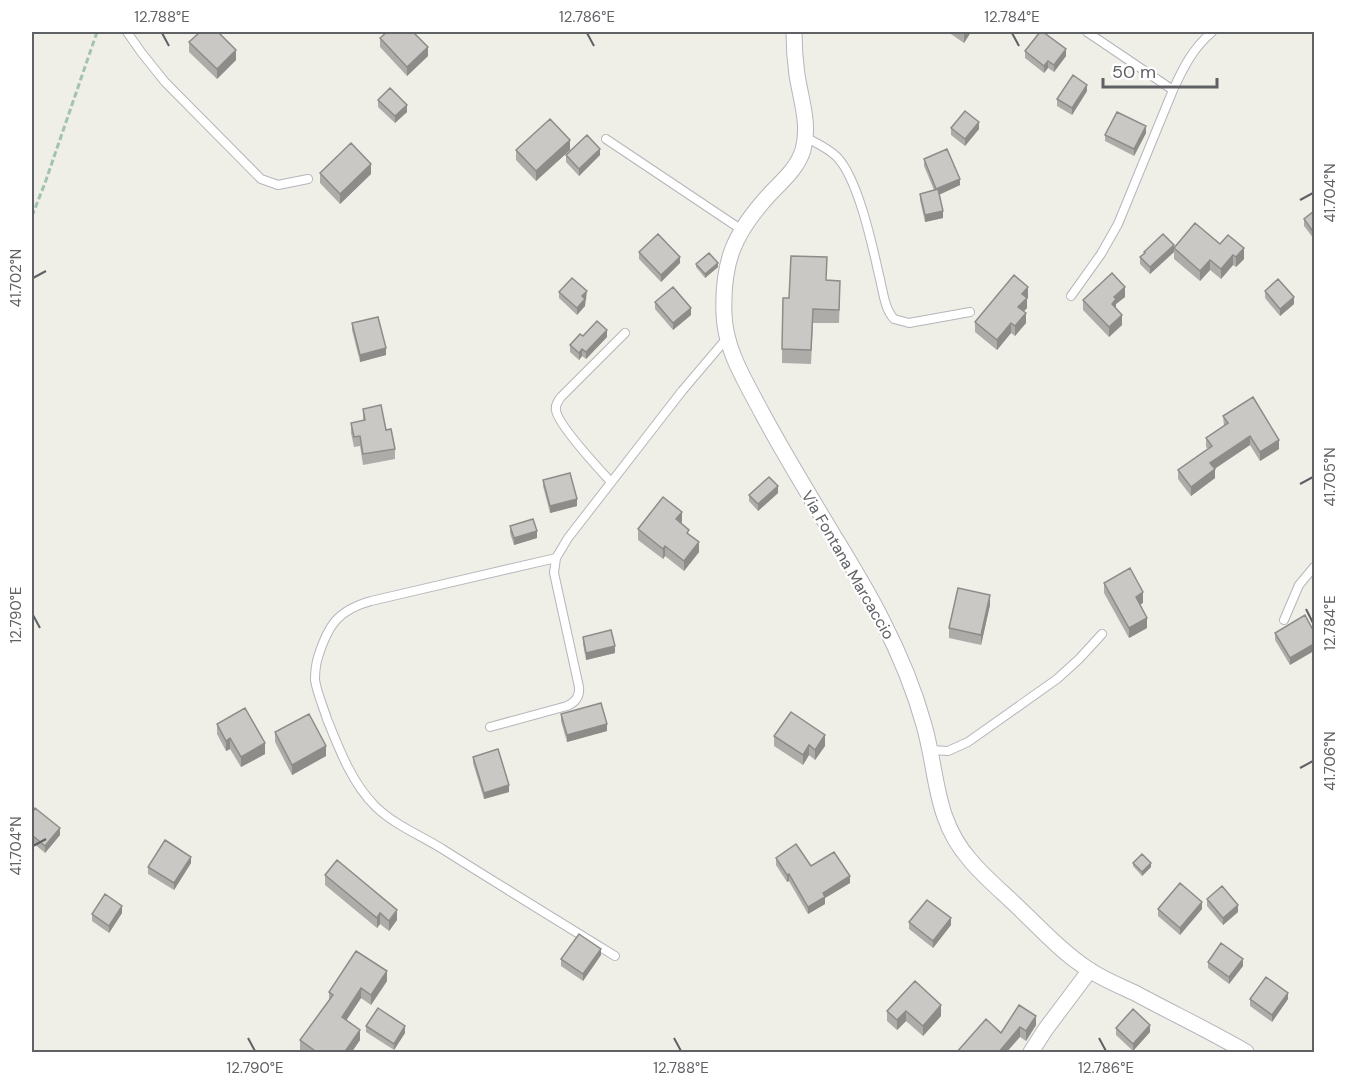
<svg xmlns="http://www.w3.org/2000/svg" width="1346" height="1084" viewBox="0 0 1346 1084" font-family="'DM Sans',sans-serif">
  <rect width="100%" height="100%" fill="#efeee7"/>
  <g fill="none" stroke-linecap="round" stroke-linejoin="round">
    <defs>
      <path id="lane" d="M 127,32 L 141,52 L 165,82 L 261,179 L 278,185 L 308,179
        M 1087,32 L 1173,90 C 1183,68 1193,48 1212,32
        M 805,137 C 816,143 828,148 837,157 C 858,179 872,244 879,275 C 883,290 884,308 894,319 L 909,323 L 970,312
        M 606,139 L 742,230
        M 1071,296 L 1101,254 L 1118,224 L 1173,90
        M 611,482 C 600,470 557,424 556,410 C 555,405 558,401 561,397 L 625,333
        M 556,558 L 371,601 C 338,610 328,625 318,657 C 316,664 315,672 315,680 C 317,693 323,706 327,719 C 339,749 352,783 375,806 C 394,825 422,836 444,850 C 501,886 558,921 615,956
        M 1284,620 L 1299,585 L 1314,567
        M 490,727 L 567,706 C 576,702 580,696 579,687 L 554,573 L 556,558 L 568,538 L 682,391 L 727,338
        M 930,750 L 948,751 L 968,742 L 1057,679 L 1079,659 L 1102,634"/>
      <path id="street" d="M 794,32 C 794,46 795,61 797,75 C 801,100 810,125 803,150 C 797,169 782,181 769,195 C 734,233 722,262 724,314 C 725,350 746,382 762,413 C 784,454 808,493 832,533 C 849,561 867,590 882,620 C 899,653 914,689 924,725 C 938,774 934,819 970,860 C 986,879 1006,895 1024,913 C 1043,931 1062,952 1085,967 C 1100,978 1118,985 1135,993 C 1172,1013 1210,1031 1246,1052
        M 1031,1052 L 1045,1030 L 1090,970"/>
    </defs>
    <!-- lane casing -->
    <use href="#lane" stroke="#b4b6ba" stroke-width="10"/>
    <!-- street casing -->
    <use href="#street" stroke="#b4b6ba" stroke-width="17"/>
    <!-- path -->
    <path stroke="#a1c3af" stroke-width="3" stroke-dasharray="6 3" stroke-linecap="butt" d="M 32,216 L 45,183 L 97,32"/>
    <!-- lane -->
    <use href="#lane" stroke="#fff" stroke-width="8"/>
    <!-- street -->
    <use href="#street" stroke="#fff" stroke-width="15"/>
  </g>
  <!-- wall -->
  <path fill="#aeaca9" d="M 948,32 L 971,32 L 964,43 Z
    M 380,38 L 428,56 L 407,76 L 380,47 Z
    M 189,42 L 236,60 L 217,79 L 189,52 Z
    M 1025,51 L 1066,56 L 1054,72 L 1048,68 L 1044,73 L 1025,58 Z
    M 1087,91 L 1072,115 L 1057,106 L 1057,99 Z
    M 378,100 L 407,112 L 395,123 L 378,107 Z
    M 951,128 L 979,129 L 965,146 L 951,135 Z
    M 1146,133 L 1134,156 L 1105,141 L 1105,135 Z
    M 516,150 L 570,150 L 536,181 L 516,160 Z
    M 566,155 L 600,155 L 579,176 L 566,162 Z
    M 924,159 L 960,185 L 939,195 L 943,218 L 925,222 L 920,200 L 920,194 L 934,190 L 924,166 Z
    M 320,173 L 371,174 L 340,204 L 320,183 Z
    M 1314,211 L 1314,239 L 1304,226 L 1304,219 Z
    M 1220,244 L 1244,259 L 1236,267 L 1233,265 L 1221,279 L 1210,270 L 1200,281 L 1174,259 L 1174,248 Z
    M 639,252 L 680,263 L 661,282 L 639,259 Z
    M 1144,252 L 1174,252 L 1150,274 L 1140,264 L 1140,257 L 1144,254 Z
    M 696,264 L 718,267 L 705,278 L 696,267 Z
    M 826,280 L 840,294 L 839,323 L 813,323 L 811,364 L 782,363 L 782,349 L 789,298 Z
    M 1265,291 L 1294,304 L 1280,316 L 1265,298 Z
    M 559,292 L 587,298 L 585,300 L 585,306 L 577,315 L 559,298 Z
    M 1028,297 L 1027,299 L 1027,308 L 1024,311 L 1026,323 L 1015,336 L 1011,333 L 997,350 L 975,332 L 975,322 Z
    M 1125,297 L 1116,304 L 1116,309 L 1122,325 L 1109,337 L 1083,310 L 1083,300 Z
    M 655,302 L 691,315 L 673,330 L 655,309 Z
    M 352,323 L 386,355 L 360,362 L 352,330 Z
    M 583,336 L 607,337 L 586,359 L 582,356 L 579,360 L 570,352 L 570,345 Z
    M 363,409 L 386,430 L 395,449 L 395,459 L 363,465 L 360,446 L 354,447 L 351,433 L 351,423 L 363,421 Z
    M 1223,416 L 1279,449 L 1260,461 L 1250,445 L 1214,469 L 1215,478 L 1191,496 L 1178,479 L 1178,470 L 1208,449 L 1206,447 L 1206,438 L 1224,426 Z
    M 543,480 L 577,506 L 550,513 L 543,486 Z
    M 778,493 L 758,511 L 749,501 L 749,495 Z
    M 682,522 L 681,523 L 689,535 L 699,552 L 684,571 L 665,556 L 663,559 L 638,540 L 638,529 Z
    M 510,526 L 537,538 L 514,545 L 510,533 Z
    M 1104,583 L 1143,603 L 1140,604 L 1147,628 L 1129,638 L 1104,593 Z
    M 990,605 L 981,645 L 949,638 L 949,628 Z
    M 1305,615 L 1290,665 L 1275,640 L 1275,633 Z
    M 583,637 L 615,653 L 586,660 L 583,644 Z
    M 561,714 L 607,731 L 567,742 L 561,721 Z
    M 217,724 L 265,754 L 241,767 L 230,749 L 226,751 L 217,734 Z
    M 275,732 L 326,756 L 292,775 L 275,742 Z
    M 774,736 L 825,746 L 815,760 L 809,755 L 803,765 L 774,746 Z
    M 473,757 L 509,792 L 484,799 L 473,763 Z
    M 32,813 L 60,835 L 45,853 L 32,842 Z
    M 776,858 L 811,866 L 850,883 L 825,898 L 825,904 L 808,914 L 789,881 L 787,882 L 776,865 Z
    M 191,863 L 174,890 L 148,874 L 148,867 Z
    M 1133,863 L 1151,867 L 1142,876 L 1133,866 Z
    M 325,875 L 397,920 L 389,931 L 380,924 L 377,928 L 325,885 Z
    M 1207,899 L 1238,912 L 1223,925 L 1207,906 Z
    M 1158,909 L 1202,909 L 1180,935 L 1158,916 Z
    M 122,913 L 109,933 L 92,921 L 92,914 Z
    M 909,922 L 951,925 L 933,948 L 909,929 Z
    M 601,955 L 583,981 L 561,966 L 561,959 Z
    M 1208,962 L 1243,966 L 1229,984 L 1208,968 Z
    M 387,981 L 371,1005 L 361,998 L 346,1020 L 360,1040 L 351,1053 L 304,1053 L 300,1050 L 300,1040 L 329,1000 L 329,992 Z
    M 915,981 L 941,1016 L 923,1036 L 906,1021 L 897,1030 L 887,1021 L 887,1011 Z
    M 1250,999 L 1288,999 L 1272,1022 L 1250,1006 Z
    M 1019,1005 L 1036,1025 L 1026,1041 L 1020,1037 L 1001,1033 Z
    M 366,1026 L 405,1033 L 394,1050 L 366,1032 Z
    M 1116,1028 L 1150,1032 L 1133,1051 L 1116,1035 Z"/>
  <!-- shaded-wall -->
  <path fill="#8d8c89" d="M 964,32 L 971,32 L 964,43 Z
    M 428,47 L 428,56 L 407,76 L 407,67 Z
    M 1066,49 L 1066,56 L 1054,72 L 1054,65 Z
    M 236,50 L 236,60 L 217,79 L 217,69 Z
    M 1048,61 L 1048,68 L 1044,73 L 1044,66 Z
    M 1087,85 L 1087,91 L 1072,115 L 1072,108 Z
    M 407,105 L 407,112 L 395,123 L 395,116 Z
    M 979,122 L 979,129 L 965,146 L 965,139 Z
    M 1146,126 L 1146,133 L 1134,156 L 1134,149 Z
    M 570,140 L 570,150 L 536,181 L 536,171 Z
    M 600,149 L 600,155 L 579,176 L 579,169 Z
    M 371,164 L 371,174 L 340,204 L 340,194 Z
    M 960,179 L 960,185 L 936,196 L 936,189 Z
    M 943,211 L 943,218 L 925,222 L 925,215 Z
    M 1174,245 L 1174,252 L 1150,274 L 1150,267 Z
    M 1244,248 L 1244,259 L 1236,267 L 1236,257 Z
    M 1233,255 L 1233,265 L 1221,279 L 1221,269 Z
    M 680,257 L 680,263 L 661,282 L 661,275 Z
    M 1210,260 L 1210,270 L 1200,281 L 1200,271 Z
    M 718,263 L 718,267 L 705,278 L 705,274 Z
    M 1028,287 L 1028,297 L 1027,299 L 1027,308 L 1018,317 L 1018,307 L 1022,294 Z
    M 1125,287 L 1125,297 L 1116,304 L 1116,310 L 1112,304 L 1114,297 Z
    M 587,291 L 585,306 L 577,315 L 577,308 L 582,296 Z
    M 1294,297 L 1294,304 L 1280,316 L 1280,309 Z
    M 691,308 L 691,315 L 673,330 L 673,323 Z
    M 1026,313 L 1026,323 L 1015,336 L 1015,326 Z
    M 1122,315 L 1122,325 L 1109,337 L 1109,327 Z
    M 1011,323 L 1011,333 L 997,350 L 997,340 Z
    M 607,330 L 607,337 L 586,359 L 586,352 Z
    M 386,348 L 386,355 L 360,362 L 360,355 Z
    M 582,349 L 582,356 L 579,360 L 579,353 Z
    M 1250,436 L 1250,445 L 1210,472 L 1210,463 Z
    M 1279,440 L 1279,449 L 1260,461 L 1260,452 Z
    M 1215,469 L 1215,478 L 1191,496 L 1191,487 Z
    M 778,486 L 778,493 L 758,511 L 758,504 Z
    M 577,499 L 577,506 L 550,513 L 550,506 Z
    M 682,512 L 682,522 L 676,529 L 676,519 Z
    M 537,531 L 537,538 L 514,545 L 514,538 Z
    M 699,542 L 699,552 L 684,571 L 684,561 Z
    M 665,546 L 665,556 L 663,559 L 663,549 Z
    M 1143,592 L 1143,603 L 1136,607 L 1136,597 Z
    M 990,595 L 990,605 L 981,645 L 981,635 Z
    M 1147,618 L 1147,628 L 1129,638 L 1129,628 Z
    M 1314,644 L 1314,651 L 1290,665 L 1290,658 Z
    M 615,646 L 615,653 L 586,660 L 586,653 Z
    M 607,724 L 607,731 L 567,742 L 567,735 Z
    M 825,735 L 825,746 L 815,760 L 815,750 Z
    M 230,738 L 230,749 L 226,751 L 226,741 Z
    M 265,743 L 265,754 L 241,767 L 241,757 Z
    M 809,745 L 809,755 L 803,765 L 803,755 Z
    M 326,746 L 326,756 L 292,775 L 292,765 Z
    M 509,785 L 509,792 L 484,799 L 484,793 Z
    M 60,828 L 60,835 L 45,853 L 45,846 Z
    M 191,857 L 191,863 L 174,890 L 174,883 Z
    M 1151,863 L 1151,867 L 1142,876 L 1142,872 Z
    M 789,874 L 789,881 L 787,882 L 787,875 Z
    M 850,876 L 850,883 L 825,898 L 825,904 L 808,914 L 808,907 L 823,893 Z
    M 1202,902 L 1202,909 L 1180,935 L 1180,928 Z
    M 1238,905 L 1238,912 L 1223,925 L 1223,918 Z
    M 122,906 L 122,913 L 109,933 L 109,926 Z
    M 397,910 L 397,920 L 389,931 L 389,921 Z
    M 380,913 L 380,924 L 377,928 L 377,918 Z
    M 951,918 L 951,925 L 933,948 L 933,941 Z
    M 601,949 L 601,955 L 583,981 L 583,974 Z
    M 1243,959 L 1243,966 L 1229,984 L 1229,977 Z
    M 387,971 L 387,981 L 371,1005 L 371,995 Z
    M 361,988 L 361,998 L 342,1027 L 342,1017 Z
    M 1288,993 L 1288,999 L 1272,1022 L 1272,1015 Z
    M 941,1005 L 941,1016 L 923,1036 L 923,1026 Z
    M 906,1011 L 906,1021 L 897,1030 L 897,1020 Z
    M 1036,1016 L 1036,1025 L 1026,1041 L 1026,1031 Z
    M 1150,1025 L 1150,1032 L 1133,1051 L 1133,1044 Z
    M 405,1026 L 405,1033 L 394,1050 L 394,1044 Z
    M 1020,1027 L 1020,1037 L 1006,1053 L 998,1053 Z
    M 360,1030 L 360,1040 L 351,1053 L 344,1053 Z"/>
  <!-- building -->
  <path fill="#cac8c4" stroke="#8d8c89" stroke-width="1.5" d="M 200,32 L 218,32 L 236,50 L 217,69 L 189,42 Z
    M 387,32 L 413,32 L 428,47 L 407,67 L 380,38 Z
    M 1040,32 L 1043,32 L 1066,49 L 1054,65 L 1048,61 L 1044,66 L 1025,51 Z
    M 1073,75 L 1087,85 L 1072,108 L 1057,99 Z
    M 390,88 L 407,105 L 395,116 L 378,100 Z
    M 965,111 L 979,122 L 965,139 L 951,128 Z
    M 1117,112 L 1146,126 L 1134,149 L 1105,135 Z
    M 550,119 L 570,140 L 536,171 L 516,150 Z
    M 587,135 L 600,149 L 579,169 L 566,155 Z
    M 351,143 L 371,164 L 340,194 L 320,173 Z
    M 947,149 L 960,179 L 936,189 L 924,159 Z
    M 938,189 L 943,211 L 925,215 L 920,194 Z
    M 1314,211 L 1314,233 L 1304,219 Z
    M 1195,223 L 1220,244 L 1228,235 L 1244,248 L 1236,257 L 1233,255 L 1221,269 L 1210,260 L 1200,271 L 1174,248 Z
    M 658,234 L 680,257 L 661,275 L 639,252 Z
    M 1163,234 L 1174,245 L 1150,267 L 1140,257 L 1145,253 L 1144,252 Z
    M 709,253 L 718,263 L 705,274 L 696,264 Z
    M 791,256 L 827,257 L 826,280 L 840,281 L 839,310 L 813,309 L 811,350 L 782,349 L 783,298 L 789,298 Z
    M 1112,273 L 1125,287 L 1114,297 L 1116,299 L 1112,304 L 1122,315 L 1109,327 L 1083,300 Z
    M 1014,275 L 1028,287 L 1022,294 L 1027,298 L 1018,307 L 1026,313 L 1015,326 L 1011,323 L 997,340 L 975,322 Z
    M 572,278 L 587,291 L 582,296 L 585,299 L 577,308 L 559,292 Z
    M 1278,279 L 1294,297 L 1280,309 L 1265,291 Z
    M 673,287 L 691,308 L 673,323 L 655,302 Z
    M 378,317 L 386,348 L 360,355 L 352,323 Z
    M 597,321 L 607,330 L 586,352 L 582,349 L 579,353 L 570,345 L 580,334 L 583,336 Z
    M 1253,397 L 1279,440 L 1260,452 L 1250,436 L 1210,463 L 1215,469 L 1191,487 L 1178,470 L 1212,446 L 1206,438 L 1228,423 L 1223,416 Z
    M 381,405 L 386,430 L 391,429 L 395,449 L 363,454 L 360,436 L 354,437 L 351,423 L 365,420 L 363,409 Z
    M 570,473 L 577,499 L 550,506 L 543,480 Z
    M 769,477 L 778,486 L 758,504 L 749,495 Z
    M 663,497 L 682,512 L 676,519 L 689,530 L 687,533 L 699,542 L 684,561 L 665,546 L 663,549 L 638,529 Z
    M 533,519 L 537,531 L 514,538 L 510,526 Z
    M 1130,568 L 1143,592 L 1136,597 L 1147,618 L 1129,628 L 1104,583 Z
    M 958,588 L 990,595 L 981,635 L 949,628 Z
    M 1305,615 L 1314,632 L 1314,644 L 1290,658 L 1275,633 Z
    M 611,630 L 615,646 L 586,653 L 583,637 Z
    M 601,703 L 607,724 L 567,735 L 561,714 Z
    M 245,708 L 265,743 L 241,757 L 230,738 L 226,741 L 217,724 Z
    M 791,712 L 825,735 L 815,750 L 809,745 L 803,755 L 774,736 Z
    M 309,714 L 326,746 L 292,765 L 275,732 Z
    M 498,749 L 509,785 L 484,793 L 473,757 Z
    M 35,808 L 60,828 L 45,846 L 32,835 L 32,813 Z
    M 165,840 L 191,857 L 174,883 L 148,867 Z
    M 796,844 L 811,866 L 834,852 L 850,876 L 823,893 L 825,897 L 808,907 L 789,874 L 787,875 L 776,858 Z
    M 1142,854 L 1151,863 L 1142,872 L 1133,863 Z
    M 337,860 L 397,910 L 389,921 L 380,913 L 377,918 L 325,875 Z
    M 1180,883 L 1202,902 L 1180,928 L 1158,909 Z
    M 1222,886 L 1238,905 L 1223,918 L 1207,899 Z
    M 105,894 L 122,906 L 109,926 L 92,914 Z
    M 927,900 L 951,918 L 933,941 L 909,922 Z
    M 579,934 L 601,949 L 583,974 L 561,959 Z
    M 1221,943 L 1243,959 L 1229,977 L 1208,962 Z
    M 356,951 L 387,971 L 371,995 L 361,988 L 342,1017 L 360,1030 L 344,1053 L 318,1053 L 300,1040 L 333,995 L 329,992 Z
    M 1266,977 L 1288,993 L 1272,1015 L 1250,999 Z
    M 915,981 L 941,1005 L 923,1026 L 906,1011 L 897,1020 L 887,1011 Z
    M 1019,1005 L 1036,1016 L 1026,1031 L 1020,1027 L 998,1053 L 956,1053 L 986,1019 L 1001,1033 Z
    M 378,1008 L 405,1026 L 394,1044 L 366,1026 Z
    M 1133,1009 L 1150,1025 L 1133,1044 L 1116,1028 Z"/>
  <!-- ticks -->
  <path fill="none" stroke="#5f6165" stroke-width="2" d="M 162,33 L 169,46M 587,33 L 594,46M 1012,33 L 1019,46M 1300,200 L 1313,193M 33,278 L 46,271M 1300,484 L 1313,477M 1306,609 L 1313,623M 33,615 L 40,628M 1300,768 L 1313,761M 33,846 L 46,839M 248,1038 L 255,1051M 674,1038 L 681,1051M 1099,1038 L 1106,1051"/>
  <g text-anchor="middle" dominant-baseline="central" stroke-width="4.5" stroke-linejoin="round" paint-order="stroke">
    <!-- street labels -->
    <g font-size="16" fill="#5f6165" stroke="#fff">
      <text transform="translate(848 565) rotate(60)">Via Fontana Marcaccio</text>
    </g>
  </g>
  <!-- border -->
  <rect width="1346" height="1084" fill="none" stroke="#ffffff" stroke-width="66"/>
  <!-- scale -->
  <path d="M1103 78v9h114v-9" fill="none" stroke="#5f6165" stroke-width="3"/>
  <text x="1112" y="78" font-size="18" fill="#5f6165" stroke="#ffffff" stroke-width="4.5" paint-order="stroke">50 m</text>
  <rect x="33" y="33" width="1280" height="1018" fill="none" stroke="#5f6165" stroke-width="2"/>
  <g font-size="15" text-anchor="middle" fill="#5f6165">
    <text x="162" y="22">12.788°E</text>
    <text x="587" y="22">12.786°E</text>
    <text x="1012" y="22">12.784°E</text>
    <text transform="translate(1330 193) rotate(-90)" y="5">41.704°N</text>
    <text transform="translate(16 278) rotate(-90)" y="5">41.702°N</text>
    <text transform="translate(1330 477) rotate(-90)" y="5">41.705°N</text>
    <text transform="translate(16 615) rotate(-90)" y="5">12.790°E</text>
    <text transform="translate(1330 623) rotate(-90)" y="5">12.784°E</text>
    <text transform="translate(1330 761) rotate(-90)" y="5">41.706°N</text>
    <text transform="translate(16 846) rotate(-90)" y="5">41.704°N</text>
    <text x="255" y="1073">12.790°E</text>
    <text x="681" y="1073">12.788°E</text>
    <text x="1106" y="1073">12.786°E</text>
  </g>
</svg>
